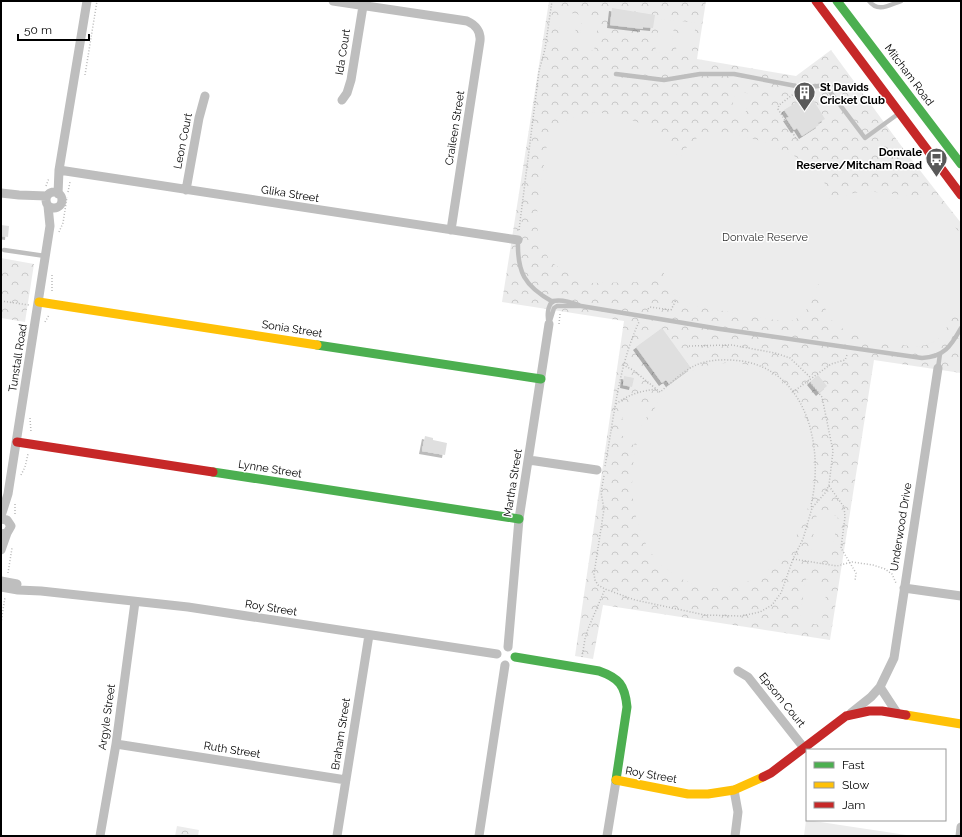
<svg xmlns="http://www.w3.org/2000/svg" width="962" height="837" viewBox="0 0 962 837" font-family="Raleway,sans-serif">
  <defs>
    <pattern id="forest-crowns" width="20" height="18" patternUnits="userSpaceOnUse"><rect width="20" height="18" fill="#ececec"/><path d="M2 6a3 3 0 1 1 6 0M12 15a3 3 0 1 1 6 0" fill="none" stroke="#c9c9c9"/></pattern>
    <filter id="shadow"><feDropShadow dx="-3" dy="3" stdDeviation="0" flood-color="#0004"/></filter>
  </defs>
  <rect width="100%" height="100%" fill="#fff"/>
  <!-- forest -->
  <path fill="url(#forest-crowns)" d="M 549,1 L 706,1 L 697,59 L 796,76 L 831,50 L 908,155 L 961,223 L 961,373 L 874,360 L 830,640 L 603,605 L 593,659 L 575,656 L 624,321 L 502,302 Z
    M 1,258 L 34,264 L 25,322 L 1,318 Z
    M 177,826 L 199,830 L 198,836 L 175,836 Z"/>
  <!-- garden -->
  <path fill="#ececec" d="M 562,12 L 578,14 L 573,48 L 557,45 Z
    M 583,15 L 599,17 L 594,51 L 578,48 Z
    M 660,19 L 675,21 L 670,54 L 655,52 Z
    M 681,21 L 696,23 L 691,57 L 675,55 Z
    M 736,90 L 750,94 L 745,115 L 731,111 Z
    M 596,112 C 619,116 643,120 661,137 C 668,143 674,151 680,158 C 686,145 698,134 712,132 C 743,130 805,154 822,179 C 829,189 830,200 830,212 L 834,205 L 848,194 L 866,191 L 912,196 L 925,199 L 937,207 L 947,216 L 961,235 L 961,302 L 943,334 L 936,341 L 926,345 L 916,347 L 868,340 L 847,332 L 830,319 L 821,299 L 819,282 C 813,298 807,319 787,322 L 694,306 L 674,294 L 668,287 L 665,281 L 663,267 L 648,282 L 591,283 L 565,272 L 550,261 L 540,243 L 536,220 L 549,130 L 576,116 Z
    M 726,363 C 738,363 749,364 760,369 C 779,376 792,392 801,409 C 830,467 809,558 744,583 C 730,588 714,590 699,586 C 680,580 661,569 650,551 C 630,518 628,476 638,438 C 641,429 647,421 652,413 C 660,398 670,383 685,374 C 698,367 711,364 726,363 Z
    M 631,399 L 652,408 L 641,427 L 634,445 L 623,440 L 625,437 L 620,435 L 626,421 L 622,419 Z
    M 817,513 L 838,516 L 831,559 L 810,556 Z
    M 806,579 L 828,583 L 821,625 L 799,622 Z
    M 806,820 L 807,820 L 913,836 L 804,836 Z"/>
  <!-- building -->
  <path fill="#dfdfdf" filter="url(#shadow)" d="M 612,8 L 655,15 L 653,28 L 643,27 L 643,29 L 610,25 Z
    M 805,97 L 812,98 L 825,119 L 818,123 L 819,125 L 802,136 L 797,128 L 794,130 L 786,118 L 789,117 L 784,110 Z
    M 1,225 L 9,226 L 8,237 L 1,236 Z
    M 662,328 L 691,368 L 669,384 L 666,380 L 662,383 L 636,347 Z
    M 818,375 L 827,386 L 819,393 L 810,382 Z
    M 624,376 L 634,378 L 632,387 L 623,385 Z
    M 425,436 L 433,438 L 433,440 L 447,443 L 445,455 L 422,451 Z"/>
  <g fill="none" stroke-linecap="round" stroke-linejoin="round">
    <!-- path -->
    <path stroke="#b9b9b9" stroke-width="1.5" stroke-dasharray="1 2" stroke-linecap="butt" d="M 85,75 L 97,1
      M 795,93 L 779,105 L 778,109 L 797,140
      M 46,186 L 49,178
      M 68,192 L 70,182
      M 519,230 L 539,71 L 545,49 L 552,1
      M 59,232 L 63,223 L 67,197
      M 52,275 L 52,293
      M 1,301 L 29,305
      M 648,309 L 650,307 L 671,310 L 676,300
      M 45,322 L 49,315
      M 559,324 L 560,314
      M 689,346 L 732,345 L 775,353 L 790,358 L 811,378
      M 623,365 L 633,370 L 660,392 C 670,384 683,371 694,366 C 708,359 726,359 742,361 C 809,372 824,450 811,505 L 812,508
      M 793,392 L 831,364 L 845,360 L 847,355
      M 616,404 C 629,394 641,391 657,389
      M 30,418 L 31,432
      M 605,466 C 614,418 618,367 639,322
      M 21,475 L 25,467 L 28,454
      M 604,476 L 601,492 L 604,509 L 594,574 L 595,580 L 598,585 L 605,589 L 635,600 L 705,615 L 741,616 L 760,612 L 772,605 L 781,593 L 793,559 L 803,539 L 812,508 L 825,493 L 829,485 L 833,451 L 822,397 L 808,380
      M 829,486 L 844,507 L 845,517 L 841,548 L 856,573 L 855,581
      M 15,514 L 15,504
      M 793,559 L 837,566 L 852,562 L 873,565 L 885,569 L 892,574 L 896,583
      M 8,573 L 12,548
      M 1,623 L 5,597
      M 582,657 L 585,639 L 588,629 L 605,589"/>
    <!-- lane -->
    <path stroke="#bebebe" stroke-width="4.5" d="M 869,1 C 878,13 889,5 901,1
      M 616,74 L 664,80 L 700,74 L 734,74 L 796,86 L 811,87 L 825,85 L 865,138 L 898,114
      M 518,240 C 517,272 524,286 553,302
      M 4,250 L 45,256
      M 549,324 L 554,308 L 557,306 L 581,306 L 720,329 L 922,358 C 944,357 951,346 961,328
      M 549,324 C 547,317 547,306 553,301 C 562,299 571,302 579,305
      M 938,368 L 940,354"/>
    <!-- street -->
    <path stroke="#bebebe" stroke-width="9" d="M 333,1 L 467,21 C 476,25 481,32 480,41 L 451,230
      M 342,100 L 347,93 L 351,80 L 363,6
      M 59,170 L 518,240
      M 186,190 L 199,118 L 205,96
      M46 200a8 8 0 1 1 16 0a8 8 0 1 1-16 0Z
      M 1,193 L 19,195 L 47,196
      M 58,194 L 59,170 L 87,1
      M 529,460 L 597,470
      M 1,516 L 8,494 L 50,226 L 48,206
      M 1,519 L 7,520 L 11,526 L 7,533 L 1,534
      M 1,550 L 7,533
      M 1,581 L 17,584
      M 1,587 L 18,590 L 41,591 L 188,607 L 497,654
      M 904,588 L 961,596
      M 508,647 L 519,519 L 549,324
      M 738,671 L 748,677 L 804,748
      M 880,687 L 897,713
      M 851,713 L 871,697 L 880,687 L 894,658 L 938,368
      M 116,744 L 346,780
      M 734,790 L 738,812 L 735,836
      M 100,836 L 116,744 L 135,602
      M 337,836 L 369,635
      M 479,836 L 505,665
      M 607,836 L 616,781
      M 960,836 L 961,827"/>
    <!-- fast -->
    <path stroke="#4caf50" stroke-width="9" d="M 837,1 L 961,164
      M 317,345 L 541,379
      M 213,472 L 519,519
      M 515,657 L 599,671 C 619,678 625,685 627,707 L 616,780"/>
    <!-- slow -->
    <path stroke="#ffc107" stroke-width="9" d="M 39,302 L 317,345
      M 906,715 L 961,724
      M 616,780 L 688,794 L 708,794 L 734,790 L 763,777"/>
    <!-- jam -->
    <path stroke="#c62828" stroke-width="9" d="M 816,1 L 961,195
      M 17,442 L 213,472
      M 763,777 L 771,773 L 846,716 L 869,711 L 882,711 L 906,715"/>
  </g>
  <!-- icons -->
  <defs>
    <symbol id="building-pin" viewBox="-11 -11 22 30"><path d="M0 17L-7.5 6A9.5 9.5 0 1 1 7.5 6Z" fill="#595959" stroke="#fff"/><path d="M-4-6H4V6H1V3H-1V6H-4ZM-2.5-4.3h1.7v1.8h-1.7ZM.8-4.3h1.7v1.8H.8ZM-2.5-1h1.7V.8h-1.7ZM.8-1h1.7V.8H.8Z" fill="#fff"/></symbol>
    <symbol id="bus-pin" viewBox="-11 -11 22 30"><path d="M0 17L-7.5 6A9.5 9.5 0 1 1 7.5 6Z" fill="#595959" stroke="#fff"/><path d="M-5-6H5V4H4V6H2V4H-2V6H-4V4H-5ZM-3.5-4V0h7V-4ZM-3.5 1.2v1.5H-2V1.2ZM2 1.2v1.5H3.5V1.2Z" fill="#fff"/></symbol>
  </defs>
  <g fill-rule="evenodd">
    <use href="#building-pin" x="792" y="80" width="25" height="34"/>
    <use href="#bus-pin" x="924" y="146" width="25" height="34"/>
  </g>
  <g text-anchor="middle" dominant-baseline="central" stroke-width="3" stroke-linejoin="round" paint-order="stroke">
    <!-- street labels -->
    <g font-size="11" fill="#000" stroke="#fff">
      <text transform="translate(343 52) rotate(-81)">Ida Court</text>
      <text transform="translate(909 75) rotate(53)">Mitcham Road</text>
      <text transform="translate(455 128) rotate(-81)">Craileen Street</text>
      <text transform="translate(183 141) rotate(-79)">Leon Court</text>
      <text transform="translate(290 194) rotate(9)">Glika Street</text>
      <text transform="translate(292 329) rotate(9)">Sonia Street</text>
      <text transform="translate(18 358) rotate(-81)">Tunstall Road</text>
      <text transform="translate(270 469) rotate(9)">Lynne Street</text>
      <text transform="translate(513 483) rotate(-81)">Martha Street</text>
      <text transform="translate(901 527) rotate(-81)">Underwood Drive</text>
      <text transform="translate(271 608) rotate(9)">Roy Street</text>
      <text transform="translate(782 700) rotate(51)">Epsom Court</text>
      <text transform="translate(107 717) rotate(-82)">Argyle Street</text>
      <text transform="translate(341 734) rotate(-81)">Braham Street</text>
      <text transform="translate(232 750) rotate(9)">Ruth Street</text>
      <text transform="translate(651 775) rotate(10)">Roy Street</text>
    </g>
    <!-- poi labels -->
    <g font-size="11" font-weight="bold" fill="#000" stroke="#fff" text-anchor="start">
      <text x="820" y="87">St Davids<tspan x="820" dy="13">Cricket Club</tspan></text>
      <text x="922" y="152" text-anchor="end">Donvale<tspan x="922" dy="13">Reserve/Mitcham Road</tspan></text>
    </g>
    <!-- park labels -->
    <g font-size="11" fill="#333" stroke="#fff">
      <text x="765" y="237">Donvale Reserve</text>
    </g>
  </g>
  <!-- border -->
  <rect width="962" height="837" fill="none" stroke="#000000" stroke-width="4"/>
  <!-- legend -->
  <rect x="806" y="749" width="140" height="72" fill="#ffffff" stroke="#999999"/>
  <rect x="814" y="762" width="20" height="6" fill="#4caf50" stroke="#999999"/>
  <text x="842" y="769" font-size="12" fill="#000000">Fast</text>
  <rect x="814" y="782" width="20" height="6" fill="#ffc107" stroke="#999999"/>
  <text x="842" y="789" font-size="12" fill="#000000">Slow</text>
  <rect x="814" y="802" width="20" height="6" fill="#c62828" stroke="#999999"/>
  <text x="842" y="809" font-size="12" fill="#000000">Jam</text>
  <!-- scale -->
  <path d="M18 34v6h71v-6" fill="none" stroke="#000000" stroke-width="2"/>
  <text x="24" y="34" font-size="12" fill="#000000" stroke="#ffffff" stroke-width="3" paint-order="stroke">50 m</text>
</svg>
